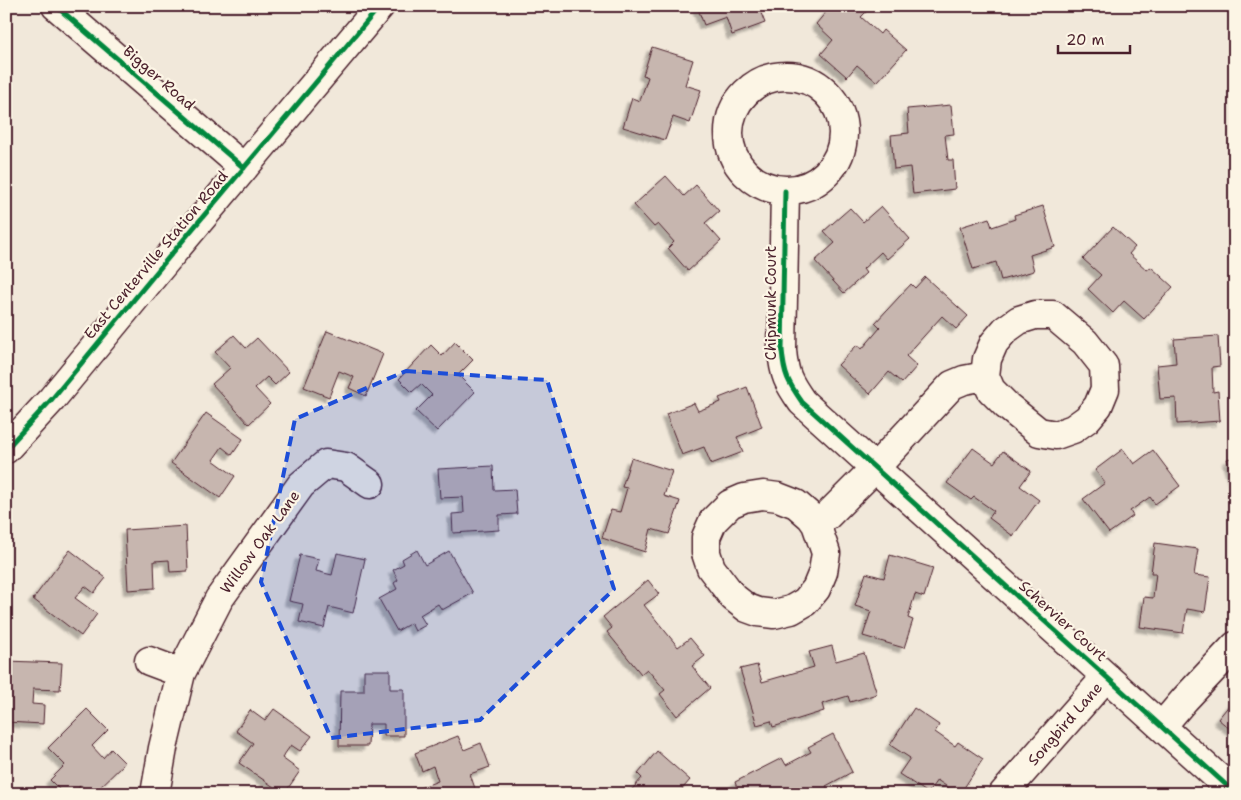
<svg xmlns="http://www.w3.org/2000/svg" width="1241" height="800" viewBox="0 0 1241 800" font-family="'Shantell Sans',sans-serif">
  <defs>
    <filter id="shadow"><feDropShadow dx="-4.5" dy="4.5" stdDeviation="1" flood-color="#0004"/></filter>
  </defs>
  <rect width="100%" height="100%" fill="#f1e8da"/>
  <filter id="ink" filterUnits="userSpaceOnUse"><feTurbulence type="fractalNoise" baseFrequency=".02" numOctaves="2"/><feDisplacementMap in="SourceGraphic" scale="10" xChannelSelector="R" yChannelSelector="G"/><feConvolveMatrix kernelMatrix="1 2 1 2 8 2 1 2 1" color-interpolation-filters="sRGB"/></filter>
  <g filter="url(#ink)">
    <!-- building -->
    <path fill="#c7b6af" stroke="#4a1f2b" filter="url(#shadow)" d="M 697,6 L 764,6 L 759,8 L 765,23 L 732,35 L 726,17 L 704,25 Z
      M 831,6 L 862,6 L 867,11 L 861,17 L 880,34 L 883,30 L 906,50 L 877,82 L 857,65 L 847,77 L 821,54 L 833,40 L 816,24 Z
      M 652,47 L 693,60 L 685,85 L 701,90 L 690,123 L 673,117 L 665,140 L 623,127 L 632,98 L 640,101 L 648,77 L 643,75 Z
      M 951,105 L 954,134 L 945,135 L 948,160 L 953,160 L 955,189 L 913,194 L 910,167 L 894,169 L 891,135 L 909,133 L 907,109 Z
      M 666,176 L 684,196 L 696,185 L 719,211 L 705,223 L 721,241 L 688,271 L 668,248 L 674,242 L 658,224 L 654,227 L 634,205 Z
      M 881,206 L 910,239 L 887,259 L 881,252 L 863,269 L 866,273 L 844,293 L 815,261 L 835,243 L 824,231 L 850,208 L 863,222 Z
      M 1043,206 L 1055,247 L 1030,255 L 1034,271 L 1001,280 L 996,262 L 973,269 L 960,227 L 989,218 L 992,227 L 1015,219 L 1014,215 Z
      M 1113,227 L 1135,247 L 1129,254 L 1147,270 L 1151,267 L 1173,287 L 1144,319 L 1124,301 L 1113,313 L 1088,289 L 1101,275 L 1083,259 Z
      M 925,277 L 968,316 L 956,329 L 942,316 L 906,356 L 917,366 L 902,383 L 889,372 L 870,394 L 838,365 L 857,345 L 862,349 L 880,328 L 875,323 L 911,284 L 915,288 Z
      M 327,331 L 383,354 L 366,396 L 349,388 L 354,377 L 339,371 L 329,397 L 304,387 Z
      M 234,335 L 246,348 L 257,338 L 289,372 L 275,385 L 267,377 L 255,388 L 270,404 L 249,424 L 212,384 L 230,368 L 215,352 Z
      M 1218,336 L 1220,366 L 1212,367 L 1213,392 L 1218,391 L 1220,421 L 1177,424 L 1176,398 L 1160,399 L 1157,365 L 1176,363 L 1174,339 Z
      M 455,342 L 473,360 L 458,375 L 475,392 L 437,431 L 416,411 L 432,395 L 421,384 L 412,392 L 399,379 L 431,345 L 442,356 Z
      M 747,387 L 762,427 L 737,437 L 743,452 L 711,464 L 704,447 L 682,455 L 666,414 L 694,403 L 698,411 L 721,402 L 719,398 Z
      M 206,413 L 243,439 L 232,455 L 222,447 L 213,460 L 235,476 L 220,498 L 171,463 Z
      M 973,448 L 994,463 L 1003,451 L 1031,471 L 1020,486 L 1039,500 L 1013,536 L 989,518 L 994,511 L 974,497 L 971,500 L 947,483 Z
      M 1123,449 L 1134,464 L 1153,450 L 1180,486 L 1155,504 L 1150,497 L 1130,511 L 1133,516 L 1109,533 L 1083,499 L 1105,483 L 1095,470 Z
      M 1235,457 L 1235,487 L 1227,459 Z
      M 631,458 L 672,471 L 664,496 L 680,501 L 669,534 L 651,529 L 645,552 L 602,538 L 611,510 L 620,512 L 627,488 L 622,487 Z
      M 493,466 L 494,490 L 515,489 L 517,514 L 499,515 L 499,530 L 453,533 L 452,514 L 464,513 L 463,497 L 440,498 L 438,469 Z
      M 186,526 L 188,571 L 170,572 L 169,560 L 154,561 L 155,588 L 128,590 L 125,530 Z
      M 1155,543 L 1198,549 L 1194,575 L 1210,577 L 1205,612 L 1187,609 L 1183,633 L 1140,627 L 1144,597 L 1153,598 L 1156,573 L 1151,573 Z
      M 70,550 L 106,578 L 94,593 L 85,586 L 75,598 L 97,614 L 81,636 L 33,599 Z
      M 417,550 L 425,565 L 449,551 L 473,593 L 442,610 L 438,604 L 420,615 L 426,625 L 415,631 L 411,623 L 397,631 L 379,599 L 397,589 L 394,583 L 398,580 L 393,570 L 404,564 L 402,559 Z
      M 337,553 L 365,559 L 353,613 L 329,607 L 324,628 L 299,622 L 303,604 L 289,601 L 300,555 L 319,559 L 316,571 L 332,575 Z
      M 890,555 L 933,568 L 924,597 L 915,594 L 908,618 L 913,620 L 904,648 L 863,636 L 871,611 L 855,606 L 866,573 L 884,578 Z
      M 648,580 L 659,594 L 644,605 L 678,647 L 690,638 L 705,656 L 692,666 L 710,688 L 677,716 L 660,694 L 665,690 L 647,669 L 641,674 L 607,632 L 612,628 L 603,617 Z
      M 832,646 L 836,661 L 864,653 L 877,694 L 850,702 L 848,696 L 822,704 L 824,711 L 773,727 L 771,721 L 757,725 L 740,669 L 757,665 L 762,682 L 814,667 L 809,652 Z
      M 6,661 L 62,663 L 60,690 L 33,689 L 32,704 L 44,705 L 43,724 L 6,722 Z
      M 364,670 L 390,670 L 390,689 L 404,689 L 404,736 L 384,736 L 384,724 L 369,724 L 368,746 L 339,746 L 340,691 L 364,691 Z
      M 1235,698 L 1235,733 L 1218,719 Z
      M 914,708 L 939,725 L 935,732 L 955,746 L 958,742 L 983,759 L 960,794 L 958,794 L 937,780 L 928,793 L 899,774 L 910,758 L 890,745 Z
      M 87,709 L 108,730 L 92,746 L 103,758 L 111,749 L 125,763 L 93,794 L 89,794 L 81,785 L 72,794 L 64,794 L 50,780 L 65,765 L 48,748 Z
      M 274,709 L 312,736 L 300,751 L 291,745 L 282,758 L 300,771 L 284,794 L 239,763 L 253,743 L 236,731 L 250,710 L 265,721 Z
      M 833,734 L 852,772 L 826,786 L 830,794 L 725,794 L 737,788 L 735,782 L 782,758 L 786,765 L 811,752 L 808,747 Z
      M 458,736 L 464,750 L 481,743 L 490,767 L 470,774 L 477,794 L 419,794 L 417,789 L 438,781 L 433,766 L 422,771 L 415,753 Z
      M 657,751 L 690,780 L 678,794 L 628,794 L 642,778 L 638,774 Z
      M 1146,788 L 1147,794 L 1106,794 Z"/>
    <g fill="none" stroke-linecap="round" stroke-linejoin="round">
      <defs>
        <path id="minor" d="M 56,6 L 244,168
          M729 133a57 57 0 1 1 114 0a57 57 0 1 1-114 0Z
          M 785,191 L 782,350 C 784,375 788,382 802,402 L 1235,793
          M 1035,315 L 1053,315 L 1085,342 L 1104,366 L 1105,389 L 1098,406 L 1087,419 L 1073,429 L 1056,435 L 1039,432 L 1007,406 L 991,390 L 985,376 L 987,359 L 994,343 L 1005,330 L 1019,320 Z
          M 6,449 L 52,399 L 169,257 L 380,6
          M 763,495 L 778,497 L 796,504 L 811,517 L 816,524 L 826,553 L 823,572 L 816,589 L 805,602 L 791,610 L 774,614 L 758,612 L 747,608 L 733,597 L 711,568 L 706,553 L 706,537 L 713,521 L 730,504 L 744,498 Z
          M 816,524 L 827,516 L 875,468 L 952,385 L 964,380 L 985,376
          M 149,661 L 181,673
          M 1162,726 L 1185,699 L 1235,646
          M 155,794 L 163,748 L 181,673 L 219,599 L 301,485 L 326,464 L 346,467 L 370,484
          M 1003,794 L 1106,677"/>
      </defs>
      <!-- minor casing -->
      <use href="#minor" stroke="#4a1f2b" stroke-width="31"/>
      <!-- minor -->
      <use href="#minor" stroke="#fcf5e5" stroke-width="28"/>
      <defs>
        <path id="cycleway" d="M 56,6 L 244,168
          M 785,191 L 782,350 C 784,375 788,382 802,402 L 1235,793
          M 6,449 L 52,399 L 169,257 L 380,6"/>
      </defs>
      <!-- cycleway casing -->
      <use href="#cycleway" stroke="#fcf5e5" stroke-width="8"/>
      <!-- cycleway -->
      <use href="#cycleway" stroke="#00873e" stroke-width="5"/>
    </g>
  </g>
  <!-- marked area -->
  <path fill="#1d4ed8" fill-opacity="0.2" stroke="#1d4ed8" stroke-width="4" stroke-dasharray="10 6" stroke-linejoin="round" d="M 406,371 L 547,380 L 614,589 L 480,720 L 331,738 L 261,582 L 295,419 Z"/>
  <g text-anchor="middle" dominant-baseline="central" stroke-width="4.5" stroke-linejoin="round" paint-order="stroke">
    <!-- street labels -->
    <g font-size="15" fill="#4a1f2b" stroke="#fcf5e5">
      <text transform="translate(159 78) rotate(41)">Bigger Road</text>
      <text transform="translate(156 255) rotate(-50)">East Centerville Station Road</text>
      <text transform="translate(771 303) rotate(-90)">Chipmunk Court</text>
      <text transform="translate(260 542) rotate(-54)">Willow Oak Lane</text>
      <text transform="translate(1063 621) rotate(42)">Schervier Court</text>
      <text transform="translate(1065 724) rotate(-49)">Songbird Lane</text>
    </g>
  </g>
  <!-- margin -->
  <rect width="1241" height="800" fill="none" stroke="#fcf5e5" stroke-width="25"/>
  <rect x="12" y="12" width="1216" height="775" fill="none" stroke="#4a1f2b" stroke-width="2" filter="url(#ink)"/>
  <!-- scale -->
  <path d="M1058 45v8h72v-8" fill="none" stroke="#4a1f2b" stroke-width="2.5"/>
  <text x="1066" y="45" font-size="15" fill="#4a1f2b" stroke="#fcf5e5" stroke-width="4" paint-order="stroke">20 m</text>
</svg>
